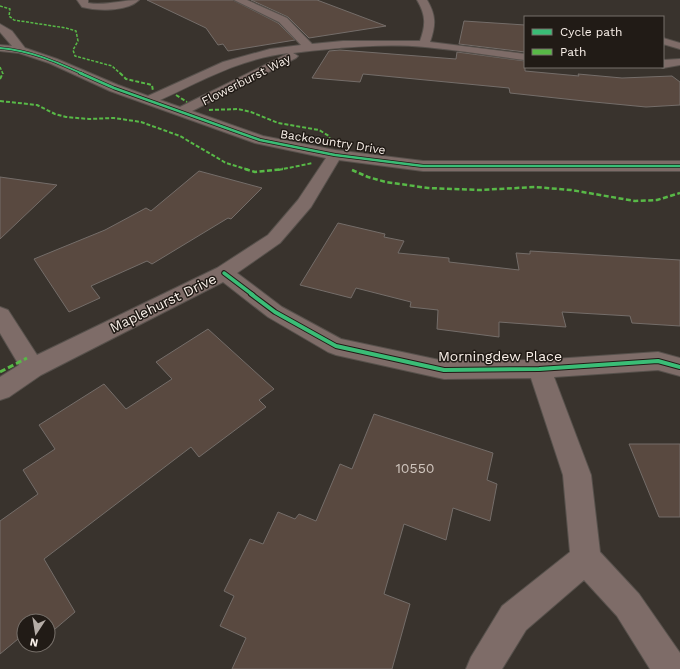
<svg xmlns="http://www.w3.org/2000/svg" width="680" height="669" viewBox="0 0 680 669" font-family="'Work Sans',sans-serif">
  <rect width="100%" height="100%" fill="#39332d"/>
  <!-- building -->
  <path fill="#594940" stroke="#746d69" d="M 147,0 L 233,0 L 278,23 L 295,40 L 228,51 L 223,44 L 218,45 L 206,28 Z
    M 251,0 L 317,0 L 386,26 L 309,38 L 288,17 Z
    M 464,21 L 525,25 L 525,52 L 459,44 Z
    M 340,50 L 456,59 L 457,52 L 525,61 L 525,71 L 579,76 L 578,74 L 622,78 L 672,76 L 680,82 L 680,105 L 646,107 L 584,101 L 510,93 L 509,88 L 363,74 L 360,82 L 312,78 L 329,51 Z
    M 199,171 L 262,188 L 231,219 L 228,218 L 152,264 L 147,261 L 91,286 L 100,298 L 69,312 L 34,259 L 105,230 L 146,208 L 151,211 Z
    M 0,177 L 57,185 L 0,239 Z
    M 338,223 L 385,234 L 384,237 L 404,241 L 398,253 L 449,258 L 449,262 L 519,270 L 516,253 L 530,254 L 530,251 L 680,260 L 680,326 L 632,323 L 630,316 L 562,312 L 566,327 L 499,322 L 499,337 L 437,329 L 438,310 L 410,307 L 411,302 L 356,288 L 351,298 L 300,285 Z
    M 208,329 L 274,389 L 259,400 L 266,407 L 199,457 L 191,447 L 44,559 L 75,612 L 48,635 L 48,621 L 24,621 L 24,634 L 0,654 L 0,521 L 38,494 L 23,470 L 55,449 L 39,425 L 104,384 L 126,409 L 172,379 L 156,362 Z
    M 374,414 L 493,453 L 487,480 L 497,484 L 490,521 L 453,508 L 446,540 L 404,524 L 384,594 L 410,604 L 392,669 L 232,669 L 246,638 L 220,626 L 234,596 L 224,591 L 250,539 L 263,544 L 278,512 L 295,519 L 299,514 L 316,521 L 340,464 L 352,469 Z
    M 629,444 L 680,444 L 680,517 L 659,517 Z"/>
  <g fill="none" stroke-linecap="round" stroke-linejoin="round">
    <defs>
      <path id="street" d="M 77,0 L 88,0 L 88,3 C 106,6 121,0 139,0 C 127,12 97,11 82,7 Z
        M 234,0 L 247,0 L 287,18 L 312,44 L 343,41 L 420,41 C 426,25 426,15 417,0 L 427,0 C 436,15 436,25 430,42 L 525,54 L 525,60 C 492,56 458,50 425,47 C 381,43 336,48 293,53 L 298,56 L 296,58 L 192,111 L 263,136 L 335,150 L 423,161 L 680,161 L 680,171 L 423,171 L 339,160 L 311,207 L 280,243 L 237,273 L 282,307 L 341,339 L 444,361 L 539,360 L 658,352 L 680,358 L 680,376 L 658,370 L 554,377 L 591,475 L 600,552 L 639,594 L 680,653 L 680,669 L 650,669 L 617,616 L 584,580 L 526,630 L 502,669 L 466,669 L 471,657 L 502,606 L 570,552 L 563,475 L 531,378 L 444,379 L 336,355 L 328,352 L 268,317 L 223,282 L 41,375 L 9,397 L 0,400 L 0,377 L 19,365 L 0,333 L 0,307 L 8,310 L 37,355 L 217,268 L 268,235 L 298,200 L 326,158 L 255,143 L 110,91 L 49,63 L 19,53 L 0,51 L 0,45 L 12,46 L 0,32 L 0,24 L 12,31 L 25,48 L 57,59 L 118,85 L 148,96 L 223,62 L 270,49 L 301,45 L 279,22 ZM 289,53 L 180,107 L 160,100 C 203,80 242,58 289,53 Z
        M 663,38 L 680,43 L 680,49 L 663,44 Z
        M 680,59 L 680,65 L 663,68 L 661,67 L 663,67 L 663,60 Z"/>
    </defs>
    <!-- street casing -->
    <use href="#street" stroke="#57514c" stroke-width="2"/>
    <!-- street -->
    <use href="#street" fill="#7e6c68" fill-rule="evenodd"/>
    <!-- quiet-far3 -->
    <path stroke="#58b947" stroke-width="1.5" stroke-dasharray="3 1.5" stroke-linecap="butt" d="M 0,6 L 10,9 L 9,16 L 14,20 L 66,28 L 76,31 L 78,41 L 73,50 L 75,56 L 112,66 L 121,74
      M 0,67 L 3,74"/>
    <!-- quiet-far2 -->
    <path stroke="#58b947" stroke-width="2" stroke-dasharray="4 2" stroke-linecap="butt" d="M 120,73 L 126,79 L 152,85 L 153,91
      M 0,79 L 3,73
      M 176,95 L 187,102
      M 0,101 L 37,105 L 55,114 L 66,117 L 89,119 L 114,118 L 141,122 L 180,136 L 226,163 L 249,170
      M 209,110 L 238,109 L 251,112 L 278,123 L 319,130 L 329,136 L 330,140 L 326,147
      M 278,170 L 313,163"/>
    <!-- quiet-far1 -->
    <path stroke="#58b947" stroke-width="2.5" stroke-dasharray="5 2.5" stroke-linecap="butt" d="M 245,169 L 255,172 L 283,169
      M 352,170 L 368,177 L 386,182 L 428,188 L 480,190 L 535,187 L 571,190 L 635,201 L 657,200 L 680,193"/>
    <!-- quiet -->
    <path stroke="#58b947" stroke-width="3" stroke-dasharray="6 3" stroke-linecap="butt" d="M 0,372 L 27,358"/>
    <defs>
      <path id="cycleway-far3" d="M 0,48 C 32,51 54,61 83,74"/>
      <path id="cycleway-far2" d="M 80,73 L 114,88 L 260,140 L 335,155 L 423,166 L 680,166"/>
      <path id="cycleway-far1" d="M 224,273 L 253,295"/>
      <path id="cycleway" d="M 251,294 L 275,312 L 336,346 L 444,370 L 539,369 L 658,361 L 680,367"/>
    </defs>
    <!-- cycleway-far3 casing -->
    <use href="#cycleway-far3" stroke="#211b16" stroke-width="3"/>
    <!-- cycleway-far2 casing -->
    <use href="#cycleway-far2" stroke="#211b16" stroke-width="4"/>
    <!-- cycleway-far1 casing -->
    <use href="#cycleway-far1" stroke="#211b16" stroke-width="5.5"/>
    <!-- cycleway casing -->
    <use href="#cycleway" stroke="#211b16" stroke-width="6"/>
    <!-- cycleway-far3 -->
    <use href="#cycleway-far3" stroke="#3abd76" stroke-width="2"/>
    <!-- cycleway-far2 -->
    <use href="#cycleway-far2" stroke="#3abd76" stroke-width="2.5"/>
    <!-- cycleway-far1 -->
    <use href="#cycleway-far1" stroke="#3abd76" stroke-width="3.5"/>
    <!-- cycleway -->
    <use href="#cycleway" stroke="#3abd76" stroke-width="4"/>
  </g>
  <g text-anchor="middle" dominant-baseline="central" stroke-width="3" stroke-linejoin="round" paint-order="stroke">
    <!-- far-street labels -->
    <g font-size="12" fill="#f8efe8" stroke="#211b16">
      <text transform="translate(246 80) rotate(-27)">Flowerburst Way</text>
      <text transform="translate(333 142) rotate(9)">Backcountry Drive</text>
    </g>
    <!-- street labels -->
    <g font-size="14" fill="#f8efe8" stroke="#211b16">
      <text transform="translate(163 303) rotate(-26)">Maplehurst Drive</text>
      <text x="500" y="356">Morningdew Place</text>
    </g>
    <!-- near-number labels -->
    <g font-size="14" fill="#d0c6be">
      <text x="415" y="468">10550</text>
    </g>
  </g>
  <!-- legend -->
  <rect x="524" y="16" width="140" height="52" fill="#211b16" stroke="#77706a"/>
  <rect x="532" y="29" width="20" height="6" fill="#3abd76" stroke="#77706a"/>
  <text x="560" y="36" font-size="12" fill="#f8efe8">Cycle path</text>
  <rect x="532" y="49" width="20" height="6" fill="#58b947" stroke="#77706a"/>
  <text x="560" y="56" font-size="12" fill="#f8efe8">Path</text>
  <!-- north arrow -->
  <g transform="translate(36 633) rotate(192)"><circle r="19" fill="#211b16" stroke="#77706a"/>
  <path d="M0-3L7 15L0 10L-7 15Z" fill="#b5ada7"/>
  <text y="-6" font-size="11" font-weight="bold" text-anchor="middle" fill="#f8efe8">N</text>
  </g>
</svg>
